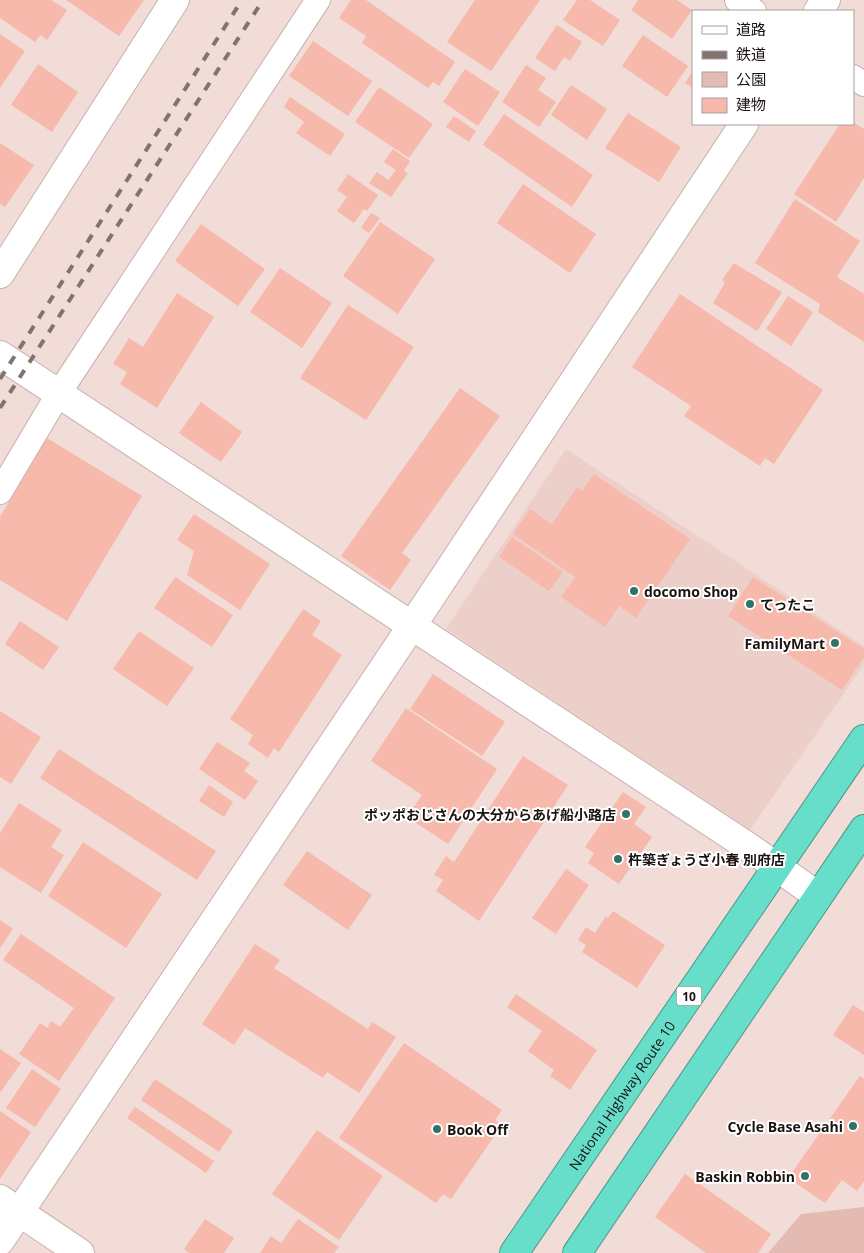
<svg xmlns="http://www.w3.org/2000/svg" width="864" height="1253" viewBox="0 0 864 1253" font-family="'Open Sans','Noto Sans JP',sans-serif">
  <rect width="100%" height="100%" fill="#f1dcd7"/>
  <!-- built -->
  <path fill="#eccfc8" d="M 566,449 L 864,646 L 864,664 L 750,830 L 446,629 Z"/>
  <!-- green -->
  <path fill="#e3bbb2" d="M 864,1207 L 864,1253 L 768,1253 L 801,1214 Z"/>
  <!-- building -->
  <path fill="#f6b9ab" d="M 0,0 L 51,0 L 67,10 L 47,40 L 40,35 L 35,42 L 0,18 Z
    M 66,0 L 144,0 L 119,36 Z
    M 351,0 L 366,0 L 455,62 L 439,86 L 433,82 L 428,88 L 362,43 L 366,36 L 339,18 Z
    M 475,0 L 540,0 L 491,71 L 447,42 Z
    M 577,0 L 590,0 L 620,20 L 603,46 L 563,20 Z
    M 638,0 L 677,0 L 692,10 L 672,39 L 631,10 Z
    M 557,25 L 582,42 L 570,61 L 564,57 L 555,71 L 535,58 Z
    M 0,34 L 25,51 L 0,88 Z
    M 643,35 L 688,66 L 667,97 L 622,66 Z
    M 313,41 L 372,81 L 348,116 L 289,76 Z
    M 38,64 L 78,92 L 52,132 L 11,105 Z
    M 526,65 L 546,78 L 538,90 L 556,102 L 539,127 L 502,102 Z
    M 465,69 L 500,92 L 478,126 L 443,102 Z
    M 693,71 L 693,88 L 685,83 Z
    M 571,85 L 607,109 L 587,140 L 551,115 Z
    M 379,87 L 433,124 L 409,158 L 355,122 Z
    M 290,97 L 345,134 L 330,156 L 296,133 L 304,122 L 284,107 Z
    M 628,113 L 681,147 L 659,182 L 605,148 Z
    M 504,114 L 593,175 L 572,207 L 483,145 Z
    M 454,116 L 476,131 L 469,142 L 446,127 Z
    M 853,122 L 864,129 L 864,178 L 836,222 L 794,194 L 840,124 L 853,124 Z
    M 0,143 L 34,165 L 5,207 L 0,204 Z
    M 393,149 L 410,161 L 404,171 L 408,173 L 391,197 L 369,183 L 377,172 L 388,180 L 396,170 L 384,162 Z
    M 348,174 L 378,195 L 367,211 L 364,209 L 354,223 L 337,211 L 347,197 L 337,190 Z
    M 523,184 L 596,234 L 570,273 L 497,223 Z
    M 795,199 L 860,241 L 837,277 L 864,294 L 864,342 L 818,312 L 820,304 L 755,263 Z
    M 371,213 L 380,218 L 369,233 L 361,228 Z
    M 380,222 L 435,259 L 398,314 L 343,276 Z
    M 201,224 L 265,269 L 238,306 L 175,261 Z
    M 734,263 L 782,292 L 757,331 L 713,303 L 725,283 L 722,280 Z
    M 280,268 L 332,303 L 302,348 L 250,312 Z
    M 177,293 L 214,317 L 157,408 L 120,384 L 127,372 L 113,364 L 129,338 L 143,347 Z
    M 680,294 L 823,390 L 774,464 L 765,458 L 760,466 L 684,416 L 691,406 L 632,367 Z
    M 788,296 L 813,312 L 791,346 L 766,329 Z
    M 348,305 L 414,347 L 366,420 L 300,378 Z
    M 460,388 L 500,416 L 402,553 L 411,560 L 390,590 L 341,556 Z
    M 201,402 L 242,432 L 221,462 L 179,433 Z
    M 47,438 L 142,496 L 67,621 L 0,580 L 0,517 Z
    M 594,474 L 690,539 L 636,618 L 619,606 L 605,627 L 561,597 L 575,577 L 513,534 L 530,509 L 552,524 L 577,487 L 582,491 Z
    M 194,514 L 270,564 L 240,610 L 187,575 L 194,551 L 177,540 Z
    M 512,537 L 563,572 L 549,591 L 499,557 Z
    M 175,577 L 233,615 L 212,647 L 154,608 Z
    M 753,577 L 864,649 L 864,657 L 842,690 L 728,616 Z
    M 303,609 L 321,621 L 312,635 L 342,655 L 279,752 L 274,748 L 268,758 L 248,744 L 253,735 L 230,719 Z
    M 20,621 L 59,647 L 43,670 L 5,644 Z
    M 139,631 L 194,668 L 167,706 L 113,669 Z
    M 433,674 L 505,722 L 482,756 L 410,709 Z
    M 406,708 L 497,769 L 448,844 L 407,817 L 422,795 L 371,761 Z
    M 0,711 L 41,737 L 11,784 L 0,777 Z
    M 217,742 L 250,763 L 244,771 L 258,781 L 245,800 L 199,769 Z
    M 59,749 L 216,851 L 197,880 L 40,778 Z
    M 523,756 L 568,785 L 479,921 L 436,891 L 443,880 L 434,875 L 446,856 L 454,862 Z
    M 209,785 L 233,802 L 224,817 L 199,801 Z
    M 623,792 L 646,807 L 634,824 L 652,837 L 619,884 L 588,863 L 594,853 L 585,847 Z
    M 19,803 L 62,830 L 51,847 L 64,855 L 41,893 L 0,867 L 0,833 Z
    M 83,842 L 162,894 L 126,948 L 48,896 Z
    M 307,851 L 372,895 L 348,930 L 283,885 Z
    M 566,869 L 589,885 L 556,934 L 532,918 Z
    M 613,911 L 665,945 L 637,988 L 582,952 L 586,945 L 578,940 L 586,927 L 595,933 L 606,916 L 608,918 Z
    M 0,920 L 13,929 L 0,948 Z
    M 21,934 L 115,998 L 59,1081 L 19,1054 L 40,1023 L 47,1028 L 51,1021 L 60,1027 L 74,1008 L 3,960 Z
    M 255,944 L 280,960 L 274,968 L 368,1029 L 372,1022 L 396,1037 L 359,1093 L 327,1072 L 323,1078 L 245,1028 L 234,1045 L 202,1024 Z
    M 516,994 L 597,1050 L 570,1090 L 550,1076 L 554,1070 L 528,1051 L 542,1031 L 507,1007 Z
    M 853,1005 L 864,1012 L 864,1055 L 833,1035 Z
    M 404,1043 L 502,1110 L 495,1120 L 502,1125 L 451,1199 L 443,1194 L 436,1203 L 339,1138 Z
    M 0,1049 L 21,1063 L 0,1093 Z
    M 32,1069 L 61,1089 L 35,1127 L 6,1108 Z
    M 860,1076 L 864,1079 L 864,1181 L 857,1191 L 842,1180 L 825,1203 L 788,1178 Z
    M 155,1079 L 233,1131 L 219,1152 L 141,1100 Z
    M 135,1107 L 214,1161 L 206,1173 L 127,1118 Z
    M 0,1111 L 31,1132 L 0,1179 Z
    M 317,1130 L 383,1176 L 339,1240 L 272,1194 Z
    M 685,1174 L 771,1234 L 758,1253 L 706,1253 L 655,1217 Z
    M 205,1219 L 234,1238 L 224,1253 L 189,1253 L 184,1249 Z
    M 298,1219 L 339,1247 L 334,1253 L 260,1253 L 271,1236 L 281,1243 Z"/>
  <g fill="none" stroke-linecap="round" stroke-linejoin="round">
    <defs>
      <path id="street" d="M 737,0 L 754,11
        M 853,77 L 864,84
        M 0,492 L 59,393 L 318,0"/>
      <path id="secondary" d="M 818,11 L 826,0
        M 0,274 L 175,0
        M 0,355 L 750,848 L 818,896
        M 0,1199 L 80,1253
        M 0,1241 L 427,603 L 744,124"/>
      <g id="highway">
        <path id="s1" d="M 514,1253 L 864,739"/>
        <path d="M 577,1253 L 864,829"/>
      </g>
    </defs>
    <!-- street casing -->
    <use href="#street" stroke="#c6b1ad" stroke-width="26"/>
    <!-- secondary casing -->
    <use href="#secondary" stroke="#c6b1ad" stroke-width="30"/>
    <!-- highway casing -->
    <use href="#highway" stroke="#4c9789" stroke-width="30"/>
    <!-- street -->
    <use href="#street" stroke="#fff" stroke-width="24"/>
    <!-- secondary -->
    <use href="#secondary" stroke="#fff" stroke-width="28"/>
    <!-- highway -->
    <use href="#highway" stroke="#67dec9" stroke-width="28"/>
    <!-- rail -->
    <path stroke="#817370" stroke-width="4" stroke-dasharray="9 9" stroke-linecap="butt" d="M 0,379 L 242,0
      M 0,408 L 263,0"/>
  </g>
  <!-- markers -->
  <g fill="#2e7367" stroke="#fff" stroke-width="2">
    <circle cx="634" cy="591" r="5"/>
    <circle cx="750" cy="604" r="5"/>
    <circle cx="835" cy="643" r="5"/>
    <circle cx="626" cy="814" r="5"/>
    <circle cx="618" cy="859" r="5"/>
    <circle cx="853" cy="1126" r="5"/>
    <circle cx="437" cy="1129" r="5"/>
    <circle cx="805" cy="1176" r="5"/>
  </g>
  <g text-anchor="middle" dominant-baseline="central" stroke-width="4" stroke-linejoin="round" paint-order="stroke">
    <!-- shield labels -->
    <rect fill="#fff" stroke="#5f5a58" stroke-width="1" x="676.5" y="986.5" width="25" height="19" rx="4"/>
    <g font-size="12" font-weight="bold" fill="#1a1311">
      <text x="689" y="996">10</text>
    </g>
    <!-- poi labels -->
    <g font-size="14" font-weight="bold" fill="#1a1311" stroke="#fff" text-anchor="start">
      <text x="644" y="591">docomo Shop</text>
      <text x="760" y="604">てったこ</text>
      <text x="825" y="643" text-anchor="end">FamilyMart</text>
      <text x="616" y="814" text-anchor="end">ポッポおじさんの大分からあげ船小路店</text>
      <text x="628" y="859">杵築ぎょうざ小春 別府店</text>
      <text x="843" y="1126" text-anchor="end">Cycle Base Asahi</text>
      <text x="447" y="1129">Book Off</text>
      <text x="795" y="1176" text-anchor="end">Baskin Robbin</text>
    </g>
    <!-- street labels -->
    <g font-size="14" fill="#1a1311" stroke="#fff">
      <text stroke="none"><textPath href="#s1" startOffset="191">National Highway Route 10</textPath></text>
    </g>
  </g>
  <!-- legend -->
  <rect x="692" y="10" width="162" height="115" fill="#ffffff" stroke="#a3a1a0"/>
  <rect x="702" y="26" width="25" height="8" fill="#ffffff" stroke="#a3a1a0"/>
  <text x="736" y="35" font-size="15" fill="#1a1311">道路</text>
  <rect x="702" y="51" width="25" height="8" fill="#817370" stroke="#a3a1a0"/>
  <text x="736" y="60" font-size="15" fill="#1a1311">鉄道</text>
  <rect x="702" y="72" width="25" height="15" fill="#e3bbb2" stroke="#a3a1a0"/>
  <text x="736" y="85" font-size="15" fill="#1a1311">公園</text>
  <rect x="702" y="98" width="25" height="15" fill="#f6b9ab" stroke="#a3a1a0"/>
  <text x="736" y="110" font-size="15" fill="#1a1311">建物</text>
</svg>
